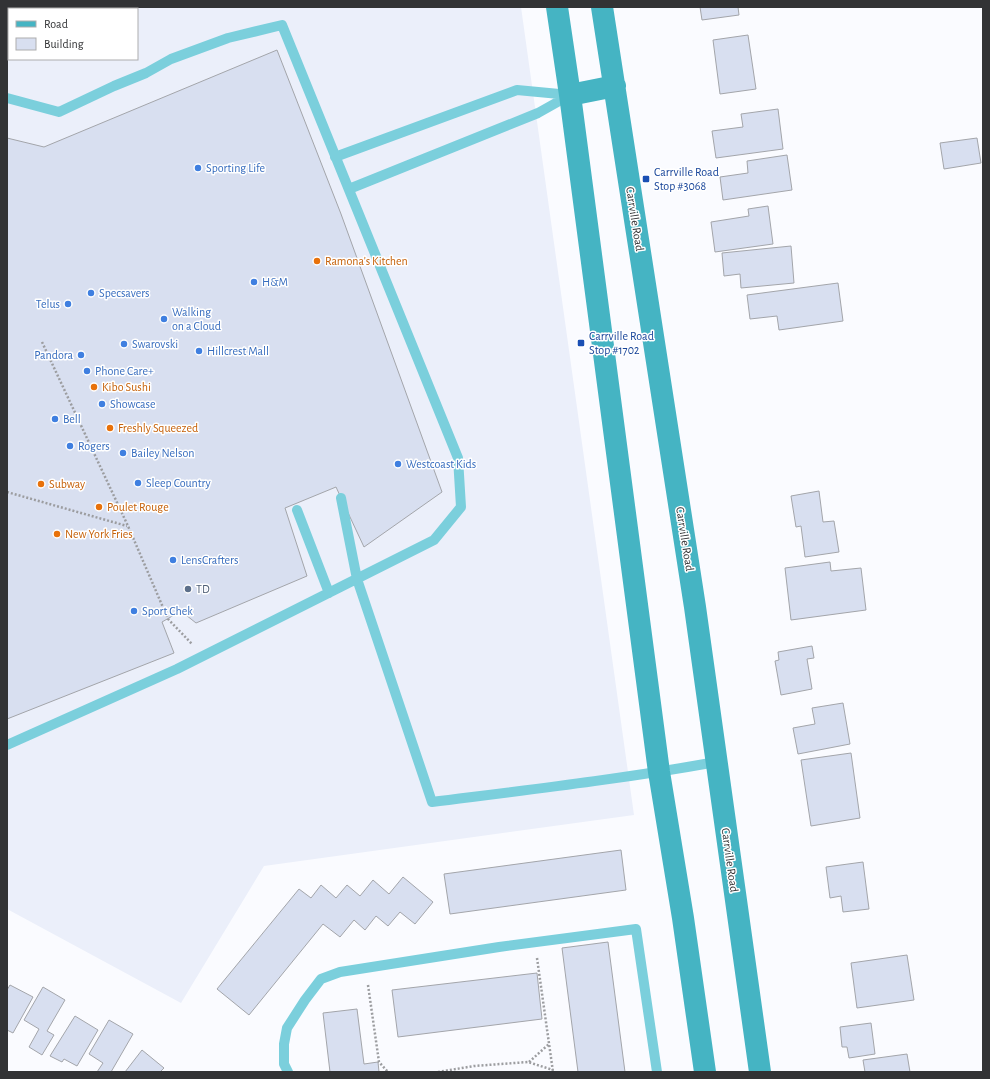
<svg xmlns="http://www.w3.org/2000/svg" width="990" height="1079" viewBox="0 0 990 1079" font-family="'Alegreya Sans',sans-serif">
  <rect width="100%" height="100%" fill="#fafbff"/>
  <!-- built -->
  <path fill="#ebeffa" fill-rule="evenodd" d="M 7,7 L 521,7 L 634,815 L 264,866 L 181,1003 L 7,909 ZM 9,9 L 137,9 L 137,59 L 9,59 Z"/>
  <!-- building -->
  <path fill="#d8dff0" stroke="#a3a5aa" d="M 700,7 L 738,7 L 739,15 L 702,20 Z
    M 748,35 L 756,89 L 720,94 L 713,40 Z
    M 277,50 L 341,214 L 442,492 L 364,547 L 336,487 L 285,508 L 307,576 L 196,623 L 181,611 L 162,622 L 174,653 L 7,719 L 7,138 L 44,147 Z
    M 778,109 L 783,149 L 716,158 L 712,131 L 743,127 L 741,114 Z
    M 977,138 L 981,163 L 944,169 L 940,143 Z
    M 787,155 L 792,190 L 723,200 L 720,177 L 748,173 L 747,161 Z
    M 768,206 L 773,244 L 715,252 L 711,222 L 749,216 L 748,209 Z
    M 791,246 L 794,283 L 741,288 L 740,274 L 724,276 L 722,253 Z
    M 838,283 L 843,321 L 779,330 L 777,316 L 750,319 L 747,295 Z
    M 819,491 L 823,522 L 834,521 L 839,552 L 805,557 L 801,526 L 796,527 L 791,496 Z
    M 830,562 L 831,571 L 861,568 L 866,610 L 791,620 L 785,568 Z
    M 812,646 L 814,658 L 807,659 L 812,689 L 781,695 L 775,661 L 779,660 L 778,652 Z
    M 843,703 L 850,744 L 798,754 L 793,728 L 815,724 L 812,708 Z
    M 851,753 L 860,818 L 811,826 L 801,760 Z
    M 621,850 L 626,890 L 450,914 L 444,874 Z
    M 863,862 L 869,909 L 843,912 L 841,896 L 830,898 L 826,867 Z
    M 403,877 L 433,902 L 415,924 L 400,912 L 388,926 L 376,916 L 365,930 L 354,920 L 340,937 L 323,924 L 249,1015 L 217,989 L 299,889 L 311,898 L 321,885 L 336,898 L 347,885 L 360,896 L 373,880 L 389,894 Z
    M 608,942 L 625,1072 L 578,1072 L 562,948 Z
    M 907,955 L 914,1000 L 857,1008 L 851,963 Z
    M 537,973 L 542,1019 L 398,1037 L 392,990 Z
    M 10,985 L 33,997 L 13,1033 L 7,1030 L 7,990 Z
    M 43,987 L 65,1000 L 47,1031 L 54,1035 L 42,1055 L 29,1047 L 39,1029 L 24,1020 Z
    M 357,1009 L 364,1064 L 378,1062 L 379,1072 L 330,1072 L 323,1013 Z
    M 75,1016 L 98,1030 L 77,1066 L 64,1059 L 62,1062 L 50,1056 Z
    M 109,1020 L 133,1034 L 111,1072 L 97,1072 L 103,1063 L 89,1054 Z
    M 871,1023 L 875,1054 L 849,1058 L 847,1047 L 842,1047 L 840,1027 Z
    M 142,1050 L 164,1068 L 160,1072 L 125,1072 Z
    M 907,1054 L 910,1072 L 865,1072 L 863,1060 Z"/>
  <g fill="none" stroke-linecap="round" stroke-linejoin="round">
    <!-- path -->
    <path stroke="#9c9da0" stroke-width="2.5" stroke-dasharray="2 2" stroke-linecap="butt" d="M 42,342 L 128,526 L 168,619 L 192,644
      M 7,492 L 127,526
      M 537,958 L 553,1072
      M 368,985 L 379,1062 L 388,1072
      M 529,1062 L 549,1044
      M 438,1072 L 474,1066 L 528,1062 L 553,1070"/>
    <!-- service -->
    <path stroke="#7bcfdc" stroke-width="10" d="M 7,98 L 59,112 L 114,86 L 146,73 L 171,59 L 228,38 L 282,25 L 458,458 L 461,507 L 434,540 L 177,669 L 7,745
      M 335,157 L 517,90 L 570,95
      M 349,189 L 538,113 L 570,95
      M 341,498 L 357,579 L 432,802 C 527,790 622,779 716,762
      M 297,510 L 329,593
      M 288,1072 L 284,1064 L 284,1044 L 287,1028 L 305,1000 L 321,979 L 340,972 L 499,947 L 636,929 L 657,1072"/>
    <!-- secondary -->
    <path stroke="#45b4c3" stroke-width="22" d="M 557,7 L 570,95 L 659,772 L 683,918 L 705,1072
      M 602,7 L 695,607 L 760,1072
      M 570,95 L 615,86"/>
  </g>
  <!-- markers -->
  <g fill="#3f7fe0" stroke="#fff" stroke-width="1.5">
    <circle cx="198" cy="168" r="4"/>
    <circle cx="254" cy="282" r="4"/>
    <circle cx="91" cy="293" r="4"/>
    <circle cx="68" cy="304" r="4"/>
    <circle cx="164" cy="319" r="4"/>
    <circle cx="124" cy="344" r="4"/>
    <circle cx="199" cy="351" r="4"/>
    <circle cx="81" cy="355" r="4"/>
    <circle cx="87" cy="371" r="4"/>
    <circle cx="102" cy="404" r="4"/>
    <circle cx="55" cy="419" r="4"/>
    <circle cx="70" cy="446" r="4"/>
    <circle cx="123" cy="453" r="4"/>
    <circle cx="398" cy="464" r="4"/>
    <circle cx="138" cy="483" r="4"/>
    <circle cx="173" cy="560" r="4"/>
    <circle cx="134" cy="611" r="4"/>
  </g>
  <g fill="#1a4fb4" stroke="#fff" stroke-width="1.5">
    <rect x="642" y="175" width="8" height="8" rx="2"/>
    <rect x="577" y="339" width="8" height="8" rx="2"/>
  </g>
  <g fill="#e8710a" stroke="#fff" stroke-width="1.5">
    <circle cx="317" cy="261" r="4"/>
    <circle cx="94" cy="387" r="4"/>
    <circle cx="110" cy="428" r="4"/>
    <circle cx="41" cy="484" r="4"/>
    <circle cx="99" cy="507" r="4"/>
    <circle cx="57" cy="534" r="4"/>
  </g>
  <circle fill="#5c6f8a" stroke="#fff" stroke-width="1.5" cx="188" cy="589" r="4"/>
  <g text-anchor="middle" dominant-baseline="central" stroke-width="3" stroke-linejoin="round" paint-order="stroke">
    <!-- shop labels -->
    <g font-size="12" fill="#366cbe" stroke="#fff" text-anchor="start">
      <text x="206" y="168">Sporting Life</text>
      <text x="262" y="282">H&amp;M</text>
      <text x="99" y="293">Specsavers</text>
      <text x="60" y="304" text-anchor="end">Telus</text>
      <text x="172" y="312">Walking<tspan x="172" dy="14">on a Cloud</tspan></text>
      <text x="132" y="344">Swarovski</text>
      <text x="207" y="351">Hillcrest Mall</text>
      <text x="73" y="355" text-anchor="end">Pandora</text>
      <text x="95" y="371">Phone Care+</text>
      <text x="110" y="404">Showcase</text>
      <text x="63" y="419">Bell</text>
      <text x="78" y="446">Rogers</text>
      <text x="131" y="453">Bailey Nelson</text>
      <text x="406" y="464">Westcoast Kids</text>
      <text x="146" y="483">Sleep Country</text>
      <text x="181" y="560">LensCrafters</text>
      <text x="142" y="611">Sport Chek</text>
    </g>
    <!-- transit labels -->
    <g font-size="12" fill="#164399" stroke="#fff" text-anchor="start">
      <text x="654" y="172">Carrville Road<tspan x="654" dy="14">Stop #3068</tspan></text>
      <text x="589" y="336">Carrville Road<tspan x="589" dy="14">Stop #1702</tspan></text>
    </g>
    <!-- street labels -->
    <g font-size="12" fill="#323335" stroke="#fff">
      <text transform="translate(635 219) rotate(81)">Carrville Road</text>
      <text transform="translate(685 539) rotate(81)">Carrville Road</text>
      <text transform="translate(730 860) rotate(82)">Carrville Road</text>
    </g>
    <!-- food labels -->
    <g font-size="12" fill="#c56008" stroke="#fff" text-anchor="start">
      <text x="325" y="261">Ramona’s Kitchen</text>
      <text x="102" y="387">Kibo Sushi</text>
      <text x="118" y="428">Freshly Squeezed</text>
      <text x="49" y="484">Subway</text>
      <text x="107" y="507">Poulet Rouge</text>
      <text x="65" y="534">New York Fries</text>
    </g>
    <!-- service labels -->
    <g font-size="12" fill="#4e5e75" stroke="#fff" text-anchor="start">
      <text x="196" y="589">TD</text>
    </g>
  </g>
  <!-- border -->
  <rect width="990" height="1079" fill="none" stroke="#323335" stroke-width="16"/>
  <!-- legend -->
  <rect x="8" y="8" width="130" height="52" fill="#ffffff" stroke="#adadae"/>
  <rect x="16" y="21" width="20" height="6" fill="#45b4c3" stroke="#adadae"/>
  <text x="44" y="28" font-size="12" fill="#323335">Road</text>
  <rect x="16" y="38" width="20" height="12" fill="#d8dff0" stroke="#adadae"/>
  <text x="44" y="48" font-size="12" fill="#323335">Building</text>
</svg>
